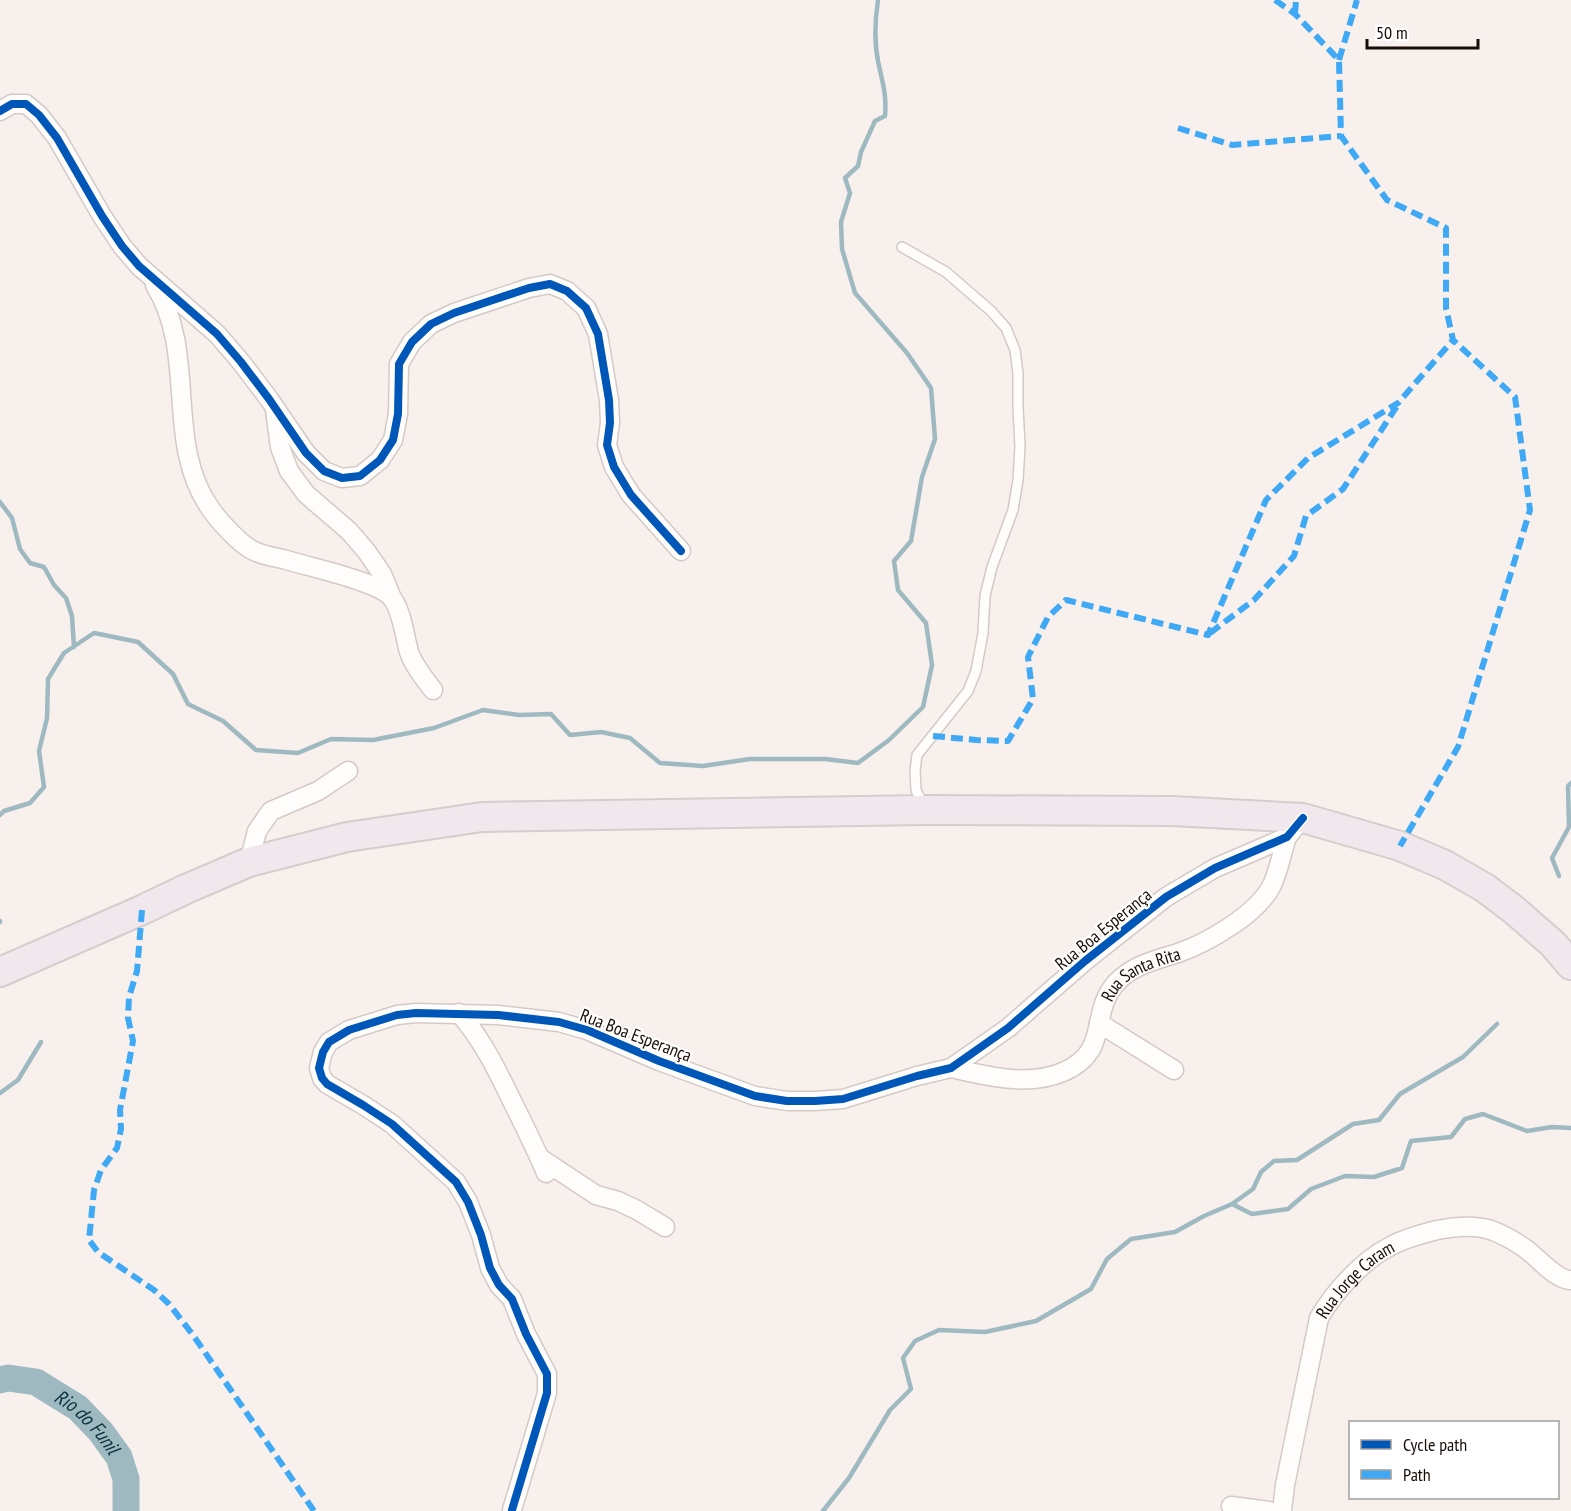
<svg xmlns="http://www.w3.org/2000/svg" width="1571" height="1511" viewBox="0 0 1571 1511" font-family="'PT Sans Narrow',sans-serif">
  <rect width="100%" height="100%" fill="#f8f0ed"/>
  <g fill="none" stroke-linecap="round" stroke-linejoin="round">
    <!-- stream -->
    <path stroke="#9fb9c0" stroke-width="4.5" d="M 0,502 L 12,518 L 20,549 L 30,563 L 44,567 L 54,585 L 66,598 L 72,616 L 74,647
      M 0,815 L 4,811 L 30,803 L 44,787 L 39,751 L 47,718 L 48,679 L 64,653 L 94,633 L 138,642 L 173,674 L 188,704 L 223,721 L 256,750 L 298,753 L 331,739 L 373,740 L 434,728 L 483,710 L 519,715 L 551,714 L 570,735 L 601,732 L 630,738 L 660,763 L 703,766 L 750,759 L 825,759 L 858,763 L 889,740 L 923,707 L 932,665 L 926,623 L 898,590 L 894,561 L 911,541 L 922,477 L 935,439 L 931,388 L 907,353 L 855,293 L 842,249 L 841,222 L 850,193 L 845,178 L 858,166 L 861,152 L 875,121 L 885,116 C 887,94 882,81 878,61 C 874,41 875,20 878,0
      M 1559,876 L 1552,858 L 1569,827 L 1568,786 L 1571,783
      M 0,921 L 0,922
      M 0,1093 L 18,1080 L 41,1042
      M 1232,1204 L 1253,1189 L 1261,1172 L 1274,1161 L 1297,1160 L 1353,1124 L 1379,1120 L 1400,1094 L 1463,1057 L 1497,1024
      M 823,1511 L 849,1478 L 890,1410 L 911,1389 L 903,1358 L 915,1341 L 939,1330 L 985,1332 L 1036,1321 L 1091,1289 L 1107,1259 L 1131,1239 L 1175,1232 L 1204,1216 L 1232,1204 L 1252,1214 L 1288,1209 L 1311,1189 L 1345,1176 L 1374,1177 L 1402,1168 L 1411,1141 L 1451,1137 L 1465,1119 L 1483,1114 L 1527,1131 L 1552,1127 L 1571,1128"/>
    <!-- river -->
    <path stroke="#9fb9c0" stroke-width="27" id="s1" d="M 0,1380 L 8,1378 L 36,1382 L 78,1408 L 101,1432 L 119,1457 L 126,1479 L 126,1511"/>
    <defs>
      <path id="lane" d="M 902,247 L 946,272 L 991,311 L 1006,328 L 1015,350 L 1018,373 L 1018,407 L 1020,446 L 1018,480 L 1013,510 L 992,567 L 985,596 L 983,633 L 976,671 L 968,691 L 917,755 L 915,771 L 916,790 L 923,805"/>
      <g id="street">
        <path d="M 0,111 L 12,104 L 26,104 L 39,115 L 57,138 L 102,216 L 122,246 L 139,266 L 217,334 L 241,362 L 269,399 L 306,453 L 324,471 L 342,478 L 360,476 L 380,460 L 393,440 L 398,414 L 399,364 L 412,342 L 431,324 L 454,313 L 529,288 L 550,284 L 567,291 L 586,308 L 598,334 L 609,400 L 610,423 L 607,445 L 614,467 L 631,495 L 681,551"/>
        <path d="M 155,285 C 198,355 164,442 210,508 C 218,520 239,543 252,550 C 261,555 273,557 283,559 C 307,566 333,572 357,580 C 368,584 382,588 390,596 C 401,606 405,637 409,652 C 414,666 424,678 433,690"/>
        <path d="M 275,410 L 280,447 L 289,471 L 306,494 L 349,531 L 367,552 L 382,574 L 391,596"/>
        <path d="M 249,862 L 257,831 L 271,811 L 318,791 L 348,771"/>
        <path d="M 459,1013 C 482,1039 497,1070 512,1101 C 524,1125 536,1149 546,1173"/>
        <path d="M 1099,1023 L 1174,1070"/>
        <path id="s2" d="M 951,1068 C 986,1076 1028,1087 1063,1072 C 1112,1051 1088,1013 1117,982 C 1133,965 1156,960 1178,953 C 1207,943 1258,914 1272,885 C 1279,870 1282,852 1287,837"/>
        <path d="M 540,1158 L 596,1195 L 618,1201 L 637,1210 L 665,1227"/>
        <path d="M 1231,1506 L 1269,1511"/>
        <path d="M 512,1510 L 547,1393 L 547,1374 L 526,1334 L 512,1299 L 499,1285 L 490,1268 L 481,1235 L 468,1202 L 456,1182 L 392,1124 L 363,1105 L 327,1084 L 322,1078 L 319,1068 L 323,1052 L 329,1042 L 349,1030 L 397,1015 L 416,1013 L 498,1015 L 559,1022 L 587,1030 L 659,1061 L 755,1096 L 787,1101 L 815,1101 L 843,1099 L 917,1076 L 951,1068 L 1008,1028 L 1085,961 L 1166,897 L 1215,868 L 1287,837 L 1303,818"/>
        <path id="s3" d="M 1282,1511 L 1285,1485 L 1319,1318 C 1334,1292 1362,1261 1389,1247 C 1403,1239 1421,1234 1437,1230 C 1452,1227 1466,1225 1482,1228 C 1496,1230 1511,1239 1523,1247 C 1537,1256 1556,1281 1571,1280"/>
      </g>
      <path id="primary" d="M 0,972 L 142,910 L 186,889 L 249,862 L 347,837 L 482,817 L 925,810 L 1172,811 L 1303,818 L 1400,846 L 1445,865 L 1485,888 L 1514,910 L 1552,943 L 1571,965"/>
    </defs>
    <!-- lane casing -->
    <use href="#lane" stroke="#d4cac5" stroke-width="12"/>
    <!-- street casing -->
    <use href="#street" stroke="#d4cac5" stroke-width="21"/>
    <!-- primary casing -->
    <use href="#primary" stroke="#d3cecc" stroke-width="32"/>
    <!-- lane -->
    <use href="#lane" stroke="#fefdfc" stroke-width="9"/>
    <!-- street -->
    <use href="#street" stroke="#fefdfc" stroke-width="18"/>
    <!-- primary -->
    <use href="#primary" stroke="#f0e8ed" stroke-width="28"/>
    <!-- quiet -->
    <path stroke="#3fa9f5" stroke-width="6" stroke-dasharray="12 6" stroke-linecap="butt" d="M 1275,0 L 1295,14 L 1339,60 L 1341,136 L 1387,200 L 1446,228 L 1446,308 L 1453,340 L 1515,397 L 1530,510 L 1458,747 L 1400,846
      M 1295,14 L 1296,0
      M 1339,60 L 1357,0
      M 1178,128 L 1232,145 L 1341,136
      M 1210,633 L 1254,600 L 1294,556 L 1306,516 L 1343,489 L 1397,406
      M 933,736 L 976,740 L 1008,741 L 1033,699 L 1028,657 L 1048,617 L 1066,600 L 1208,635 L 1266,500 L 1308,458 L 1398,403 L 1453,340
      M 142,910 L 137,971 L 129,997 L 128,1018 L 133,1041 L 120,1110 L 121,1129 L 117,1148 L 101,1170 L 94,1190 L 89,1240 L 98,1252 L 154,1290 L 169,1304 L 193,1335 L 314,1511"/>
    <defs>
      <path id="cycleway" d="M 0,111 L 12,104 L 26,104 L 39,115 L 57,138 L 102,216 L 122,246 L 139,266 L 217,334 L 241,362 L 269,399 L 306,453 L 324,471 L 342,478 L 360,476 L 380,460 L 393,440 L 398,414 L 399,364 L 412,342 L 431,324 L 454,313 L 529,288 L 550,284 L 567,291 L 586,308 L 598,334 L 609,400 L 610,423 L 607,445 L 614,467 L 631,495 L 681,551
        M 512,1510 L 547,1393 L 547,1374 L 526,1334 L 512,1299 L 499,1285 L 490,1268 L 481,1235 L 468,1202 L 456,1182 L 392,1124 L 363,1105 L 327,1084 L 322,1078 L 319,1068 L 323,1052 L 329,1042 L 349,1030 L 397,1015 L 416,1013 L 498,1015 L 559,1022 L 587,1030 L 659,1061 L 755,1096 L 787,1101 L 815,1101 L 843,1099 L 917,1076 L 951,1068 L 1008,1028 L 1085,961 L 1166,897 L 1215,868 L 1287,837 L 1303,818"/>
    </defs>
    <!-- cycleway casing -->
    <use href="#cycleway" stroke="#fff" stroke-width="11"/>
    <!-- cycleway -->
    <use href="#cycleway" stroke="#0057b8" stroke-width="8"/>
  </g>
  <g text-anchor="middle" dominant-baseline="central" stroke-width="4.5" stroke-linejoin="round" paint-order="stroke">
    <!-- street labels -->
    <g font-size="18" fill="#190d08" stroke="#fff">
      <text transform="translate(1103 929) rotate(-39)">Rua Boa Esperança</text>
      <text stroke="none"><textPath href="#s2" startOffset="248">Rua Santa Rita</textPath></text>
      <text transform="translate(636 1035) rotate(21)">Rua Boa Esperança</text>
      <text stroke="none"><textPath href="#s3" startOffset="250">Rua Jorge Caram</textPath></text>
    </g>
    <!-- water labels -->
    <g font-size="20" font-style="italic" fill="#09333c" stroke="#fff">
      <text stroke="none"><textPath href="#s1" startOffset="102">Rio do Funil</textPath></text>
    </g>
  </g>
  <!-- legend -->
  <rect x="1349" y="1421" width="210" height="78" fill="#ffffff" stroke="#a39e9c" stroke-width="1.5"/>
  <rect x="1361" y="1440" width="30" height="9" fill="#0057b8" stroke="#a39e9c" stroke-width="1.5"/>
  <text x="1403" y="1451" font-size="18" fill="#190d08">Cycle path</text>
  <rect x="1361" y="1470" width="30" height="9" fill="#3fa9f5" stroke="#a39e9c" stroke-width="1.5"/>
  <text x="1403" y="1481" font-size="18" fill="#190d08">Path</text>
  <!-- scale -->
  <path d="M1367 39v9h111v-9" fill="none" stroke="#190d08" stroke-width="3"/>
  <text x="1376" y="39" font-size="18" fill="#190d08" stroke="#ffffff" stroke-width="4.5" paint-order="stroke">50 m</text>
</svg>
